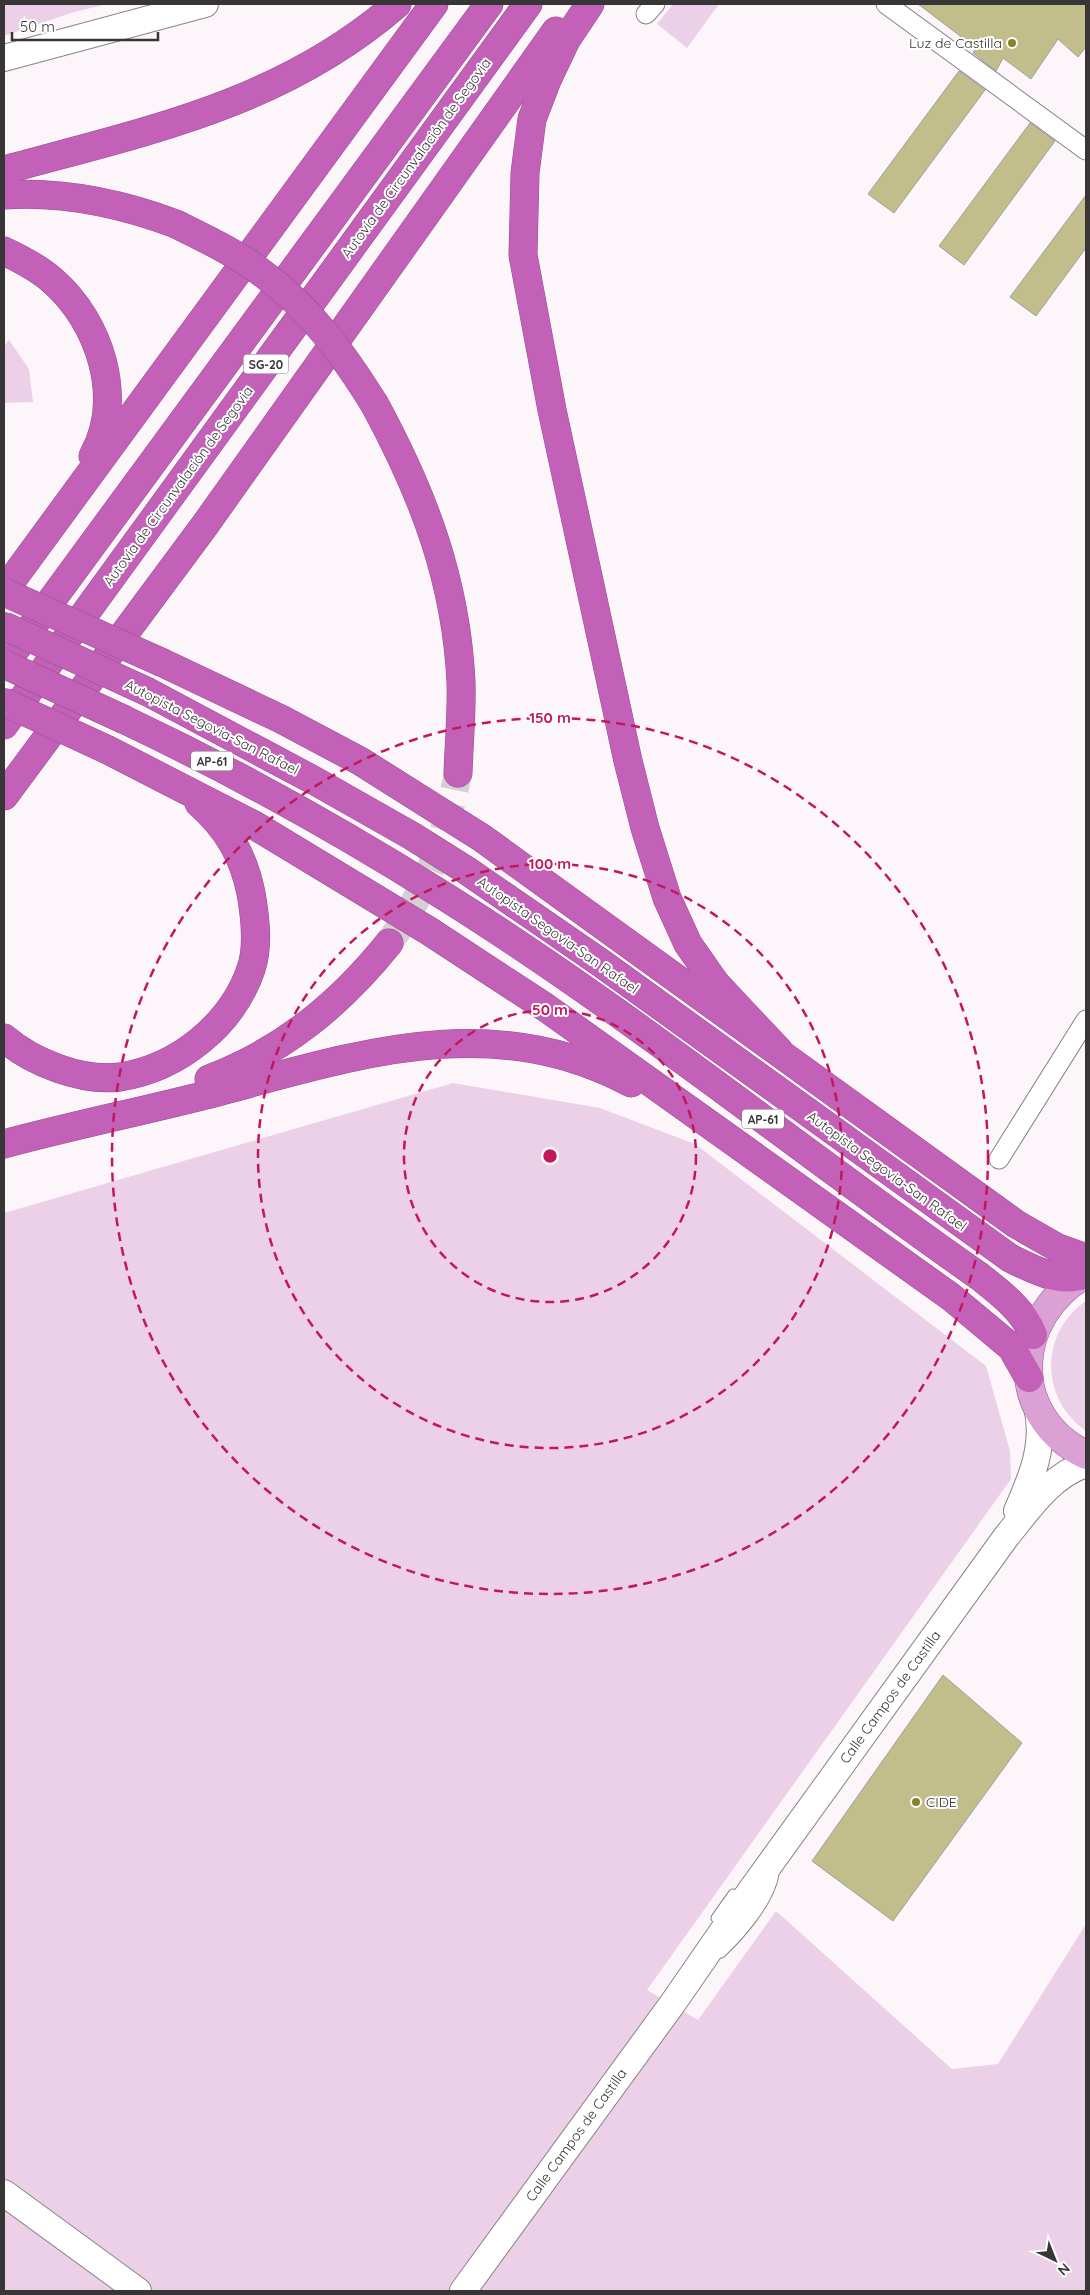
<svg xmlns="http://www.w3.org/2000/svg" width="1090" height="2295" viewBox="0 0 1090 2295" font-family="Quicksand,sans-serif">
  <rect width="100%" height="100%" fill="#fcf6fb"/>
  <!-- green -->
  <path fill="#ecd0e7" d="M 4,4 L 108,4 L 74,12 L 4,36 Z
    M 673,4 L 719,4 L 687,48 L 657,24 Z
    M 9,340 L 29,369 L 33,402 L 4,403 L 4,346 Z
    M 453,1083 L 600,1108 L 695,1144 L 986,1366 L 1010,1451 L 1011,1479 L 647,1990 L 698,2020 L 776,1911 L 952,2069 L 998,2064 L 1086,1924 L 1086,2291 L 4,2291 L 4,1213 Z
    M 1086,1301 L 1086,1431 C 1040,1399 1039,1333 1086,1301 Z"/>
  <!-- building -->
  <path fill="#c1be8b" stroke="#a0a09a" d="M 918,4 L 1086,4 L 1086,47 L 1078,57 L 1058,39 L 1031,79 L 1003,58 L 996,71 L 973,53 L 976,48 Z
    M 959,71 L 985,90 L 894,213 L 868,194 Z
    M 1030,123 L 1055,141 L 964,265 L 939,246 Z
    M 1086,195 L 1086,248 L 1036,316 L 1010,297 Z
    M 943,1675 L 1022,1743 L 893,1921 L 812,1861 Z"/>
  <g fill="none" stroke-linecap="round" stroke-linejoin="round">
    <!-- motorway-tunnel -->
    <path stroke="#d5cfd4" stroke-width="28" stroke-dasharray="28 14" stroke-linecap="butt" d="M 389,943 C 429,886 444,841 458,773"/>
    <defs>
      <path id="service" d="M 716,1918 L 733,1894
        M 721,1953 C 740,1935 770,1901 774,1874"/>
      <path id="minor" d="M 886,4 L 1086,150
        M 646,14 L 655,4
        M 999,1159 L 1086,1020"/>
      <path id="secondary" d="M 4,58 L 205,4
        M 1017,1511 C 1032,1477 1046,1444 1037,1406
        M 4,2193 L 138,2291
        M 463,2291 L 673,2003 L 749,1893 L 1006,1537 C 1029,1509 1050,1476 1086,1464"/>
      <path id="primary" d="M 1086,1274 C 1012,1316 1006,1416 1086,1455"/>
      <path id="motorway" d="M 590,4 L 566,40 L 547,80 L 532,119 L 525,173 L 523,255 L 552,410 L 628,761 L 645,828 L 667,898 L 688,944 L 716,984 L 779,1051
        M 4,170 C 147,131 282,104 397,4
        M 4,195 C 64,191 120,203 176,224
        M 4,251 C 21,259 39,268 53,281 C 100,322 125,399 93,456
        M 375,405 C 423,494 456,579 461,682 C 462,712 459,743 458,773
        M 4,591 L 434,4
        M 163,663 L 281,719 L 360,761 L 482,838 L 1016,1224 L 1058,1248 L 1086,1258
        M 4,665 L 489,4
        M 148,692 L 315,781 L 412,836 L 466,870 L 601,963 L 1010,1258 C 1034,1270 1060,1284 1086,1274
        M 125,720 C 235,772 341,831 444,896 C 629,1012 800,1151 979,1276 C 999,1292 1024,1310 1033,1335
        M 4,725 L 528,4
        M 108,750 L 254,825 L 429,931 L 545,1007 L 951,1297 L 1012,1348 L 1029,1378
        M 4,796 L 205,525 L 556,31
        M 4,1038 C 32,1062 81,1082 120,1077 C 178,1068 232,1025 251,969 C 259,946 255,916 251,893 C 243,855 228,829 199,803
        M 209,1079 C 283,1051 340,1004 389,943
        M 4,1144 C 71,1126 139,1112 206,1095 C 351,1057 488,1007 631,1083"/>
    </defs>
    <!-- service casing -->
    <use href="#service" stroke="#898388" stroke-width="11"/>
    <!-- minor casing -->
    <use href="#minor" stroke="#898388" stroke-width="21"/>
    <!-- secondary casing -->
    <use href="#secondary" stroke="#898388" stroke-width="28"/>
    <!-- primary casing -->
    <use href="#primary" stroke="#92528b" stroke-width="29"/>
    <!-- motorway casing -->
    <use href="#motorway" stroke="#92528b" stroke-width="29"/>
    <!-- service -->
    <use href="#service" stroke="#fff" stroke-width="9"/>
    <!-- minor -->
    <use href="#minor" stroke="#fff" stroke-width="19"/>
    <!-- secondary -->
    <use href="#secondary" stroke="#fff" stroke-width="26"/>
    <!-- primary -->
    <use href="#primary" stroke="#dba0d4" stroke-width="28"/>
    <!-- motorway -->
    <use href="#motorway" stroke="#c361b8" stroke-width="28"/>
    <defs>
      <path id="motorway-bridge" d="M 176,224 C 206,239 236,253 262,273 C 310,308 344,355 375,405
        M 4,592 L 163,663
        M 4,626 L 148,692
        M 4,664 L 125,720
        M 4,702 L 108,750"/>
    </defs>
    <!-- motorway-bridge casing -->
    <use href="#motorway-bridge" stroke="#92528b" stroke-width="29" stroke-linecap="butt"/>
    <!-- motorway-bridge -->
    <use href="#motorway-bridge" stroke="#c361b8" stroke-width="28"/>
  </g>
  <!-- distance rings -->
  <g fill="none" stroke="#c2185b" stroke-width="2.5" stroke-dasharray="9 6">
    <circle cx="550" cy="1156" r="146"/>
    <circle cx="550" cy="1156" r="292"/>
    <circle cx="550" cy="1156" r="438"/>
  </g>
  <!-- markers -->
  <g fill="#88822a" stroke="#fff" stroke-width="2">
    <circle cx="1012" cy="43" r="5"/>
    <circle cx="916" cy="1802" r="5"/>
  </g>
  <g text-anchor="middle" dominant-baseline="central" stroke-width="4" stroke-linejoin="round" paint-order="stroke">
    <!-- shield labels -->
    <g fill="#fff" stroke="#747273" stroke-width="1">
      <rect x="243.5" y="354.5" width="45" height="19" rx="4"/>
      <rect x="191" y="751.5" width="42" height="19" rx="4"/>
      <rect x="742" y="1109.5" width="42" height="19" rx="4"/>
    </g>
    <g font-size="12" font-weight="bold" fill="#383537">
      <text x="266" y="364">SG-20</text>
      <text x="212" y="761">AP-61</text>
      <text x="763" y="1119">AP-61</text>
    </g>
    <!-- poi labels -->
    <g font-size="14" fill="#383537" stroke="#fff" text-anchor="end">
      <text x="1002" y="43">Luz de Castilla</text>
      <text x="926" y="1802" text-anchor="start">CIDE</text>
    </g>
    <!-- street labels -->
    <g font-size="14" fill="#383537" stroke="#fff">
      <text transform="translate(416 158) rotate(-54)">Autovía de Circunvalación de Segovia</text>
      <text transform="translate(178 486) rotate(-54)">Autovía de Circunvalación de Segovia</text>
      <text transform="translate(212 727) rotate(27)">Autopista Segovia-San Rafael</text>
      <text transform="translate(558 935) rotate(35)">Autopista Segovia-San Rafael</text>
      <text transform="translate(887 1171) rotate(36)">Autopista Segovia-San Rafael</text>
      <text transform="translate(890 1697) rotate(-54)">Calle Campos de Castilla</text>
      <text transform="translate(576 2135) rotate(-54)">Calle Campos de Castilla</text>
    </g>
  </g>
  <circle cx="550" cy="1156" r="8" fill="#c2185b" stroke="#fff" stroke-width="2.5"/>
  <g font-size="15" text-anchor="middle" font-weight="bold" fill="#c2185b" stroke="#fff" stroke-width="4" stroke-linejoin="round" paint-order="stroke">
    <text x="550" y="723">150 m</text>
    <text x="550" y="869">100 m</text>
    <text x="550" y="1015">50 m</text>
  </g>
  <!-- border -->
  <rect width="1090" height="2295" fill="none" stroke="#383537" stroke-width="10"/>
  <!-- north arrow -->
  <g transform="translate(1055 2260) rotate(137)" stroke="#ffffff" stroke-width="4" paint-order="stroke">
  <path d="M0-4L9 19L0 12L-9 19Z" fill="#383537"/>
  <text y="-8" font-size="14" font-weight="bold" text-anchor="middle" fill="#383537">N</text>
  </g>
  <!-- scale -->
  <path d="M12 32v8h146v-8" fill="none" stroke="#383537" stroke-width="2.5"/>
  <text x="20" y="32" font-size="15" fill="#383537" stroke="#ffffff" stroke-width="4" paint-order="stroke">50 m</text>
</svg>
